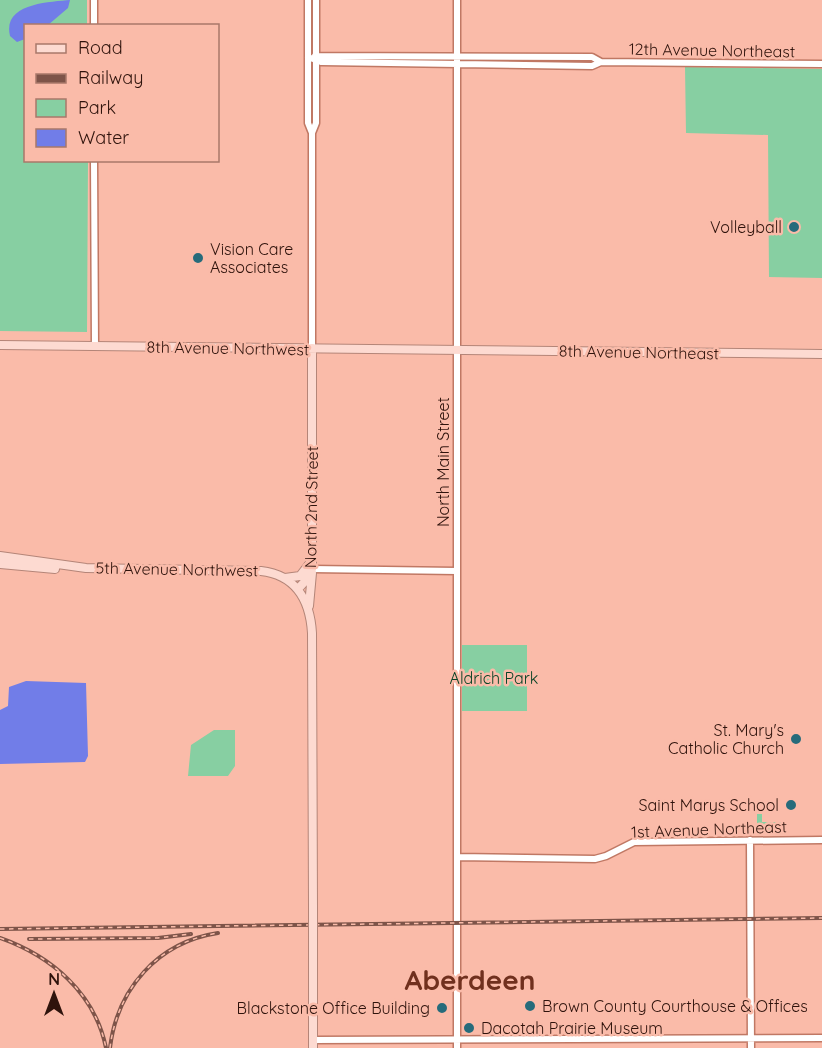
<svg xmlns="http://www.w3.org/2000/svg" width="822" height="1048" viewBox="0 0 822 1048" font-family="Quicksand,sans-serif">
  <rect width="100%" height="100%" fill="#fabba9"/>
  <!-- green -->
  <path fill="#87cfa2" d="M 0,0 L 87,0 L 87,25 L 26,26 L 26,160 L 88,161 L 87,332 L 0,331 Z
    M 685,67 L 822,69 L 822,278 L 769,277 L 768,135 L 686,133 Z
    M 462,645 L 527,645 L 527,711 L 462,711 Z
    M 214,730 L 235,730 L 235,766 L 228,776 L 188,776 L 191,745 Z
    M 757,814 L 762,814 L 762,822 L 785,822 L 785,834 L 757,834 Z"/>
  <!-- water -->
  <path fill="#717de8" d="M 70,0 L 68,8 L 48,25 L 26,26 L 25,39 L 17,42 L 10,36 C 2,3 50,2 70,0 Z
    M 26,681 L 86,683 L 88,756 L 85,762 L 0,764 L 0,710 L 8,706 L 9,687 Z"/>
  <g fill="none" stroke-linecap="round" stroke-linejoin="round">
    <defs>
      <path id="minor" d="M 94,0 L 94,26
        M 308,0 L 308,123 L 312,133
        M 457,0 L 457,1048
        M 315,56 L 592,57 L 601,62
        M 308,57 L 321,62 L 592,66 L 601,62 L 822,64
        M 94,160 L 95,346
        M 312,348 L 312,133 L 316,123 L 316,0
        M 312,569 L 457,571
        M 750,840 L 751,1048
        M 457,857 L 595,859 L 606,856 L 634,842 L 822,840
        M 313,1040 L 822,1038"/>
      <path id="major" d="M 0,345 L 822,354
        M 0,556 L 86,568 L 261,571 C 296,575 310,600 312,633 L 313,907
        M 0,564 L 55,569
        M 285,578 L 300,576 L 310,563
        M 298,589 L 308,578 L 312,569 L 312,348
        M 309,606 L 312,573
        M 313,934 L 313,1048"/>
    </defs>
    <!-- minor casing -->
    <use href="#minor" stroke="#c07864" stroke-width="9"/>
    <!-- major casing -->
    <use href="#major" stroke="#b48578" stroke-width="10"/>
    <!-- minor -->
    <use href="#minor" stroke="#fff" stroke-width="6"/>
    <!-- major -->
    <use href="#major" stroke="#fddad1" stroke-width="8"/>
    <defs>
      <path id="rail" d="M 0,929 L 822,918
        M 0,938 C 51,956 95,993 106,1048
        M 29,939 L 158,938 L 191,934
        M 110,1048 C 117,989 158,942 218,933"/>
    </defs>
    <!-- rail casing -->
    <use href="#rail" stroke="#7e5449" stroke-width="4"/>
    <!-- rail -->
    <use href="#rail" stroke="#fabba9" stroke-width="1.5" stroke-dasharray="4.5" stroke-linecap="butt"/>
    <defs>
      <path id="major-bridge" d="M 313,907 L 313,934"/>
    </defs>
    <!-- major-bridge casing -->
    <use href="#major-bridge" stroke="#b48578" stroke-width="10" stroke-linecap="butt"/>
    <!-- major-bridge -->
    <use href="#major-bridge" stroke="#fddad1" stroke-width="8"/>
  </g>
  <!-- markers -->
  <g fill="#266b7b" stroke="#fabba9" stroke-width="2">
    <circle cx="794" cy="227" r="6"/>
    <circle cx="198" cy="258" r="6"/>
    <circle cx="796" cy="739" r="6"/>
    <circle cx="791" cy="805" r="6"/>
    <circle cx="530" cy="1006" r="6"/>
    <circle cx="442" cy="1008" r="6"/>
    <circle cx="469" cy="1028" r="6"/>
  </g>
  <g text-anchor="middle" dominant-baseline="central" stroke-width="5" stroke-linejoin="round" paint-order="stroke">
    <!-- street labels -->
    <g font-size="16" fill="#2f130c" stroke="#fabba9">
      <text transform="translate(712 50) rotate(1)">12th Avenue Northeast</text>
      <text transform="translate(228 348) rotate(1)">8th Avenue Northwest</text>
      <text transform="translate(639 352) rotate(1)">8th Avenue Northeast</text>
      <text transform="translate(443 462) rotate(-90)">North Main Street</text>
      <text transform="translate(311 507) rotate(-89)">North 2nd Street</text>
      <text transform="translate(177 569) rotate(1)">5th Avenue Northwest</text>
      <text transform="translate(709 829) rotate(-2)">1st Avenue Northeast</text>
    </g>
    <!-- poi labels -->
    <g font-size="16" fill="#2f130c" stroke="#fabba9" text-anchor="end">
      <text x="782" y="227">Volleyball</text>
      <text x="210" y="249" text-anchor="start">Vision Care<tspan x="210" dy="18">Associates</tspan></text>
      <text x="784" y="730">St. Mary's<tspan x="784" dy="18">Catholic Church</tspan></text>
      <text x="779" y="805">Saint Marys School</text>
      <text x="542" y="1006" text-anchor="start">Brown County Courthouse &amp; Offices</text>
      <text x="430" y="1008">Blackstone Office Building</text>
      <text x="481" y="1028" text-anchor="start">Dacotah Prairie Museum</text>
    </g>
    <!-- park labels -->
    <g font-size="16" fill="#094326" stroke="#fabba9">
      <text x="494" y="678">Aldrich Park</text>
    </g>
    <!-- town labels -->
    <g font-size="28" font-weight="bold" fill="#70301e" stroke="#fabba9">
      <text x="470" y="979">Aberdeen</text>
    </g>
  </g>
  <!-- legend -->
  <rect x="24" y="24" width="195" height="138" fill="#fabba9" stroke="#a9786a" stroke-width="1.5"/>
  <rect x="36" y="44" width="30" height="9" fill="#fddad1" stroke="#a9786a" stroke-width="1.5"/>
  <text x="78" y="54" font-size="18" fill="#2f130c">Road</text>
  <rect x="36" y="74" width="30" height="9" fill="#7e5449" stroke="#a9786a" stroke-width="1.5"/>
  <text x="78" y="84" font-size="18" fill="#2f130c">Railway</text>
  <rect x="36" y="99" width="30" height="18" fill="#87cfa2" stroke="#a9786a" stroke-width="1.5"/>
  <text x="78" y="114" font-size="18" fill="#2f130c">Park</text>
  <rect x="36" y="129" width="30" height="18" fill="#717de8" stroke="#a9786a" stroke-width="1.5"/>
  <text x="78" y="144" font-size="18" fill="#2f130c">Water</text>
  <!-- north arrow -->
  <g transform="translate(54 994)" stroke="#fabba9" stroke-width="4.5" paint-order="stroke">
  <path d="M0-4.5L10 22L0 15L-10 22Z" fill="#2f130c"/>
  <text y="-9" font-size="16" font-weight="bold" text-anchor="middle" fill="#2f130c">N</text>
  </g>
</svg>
